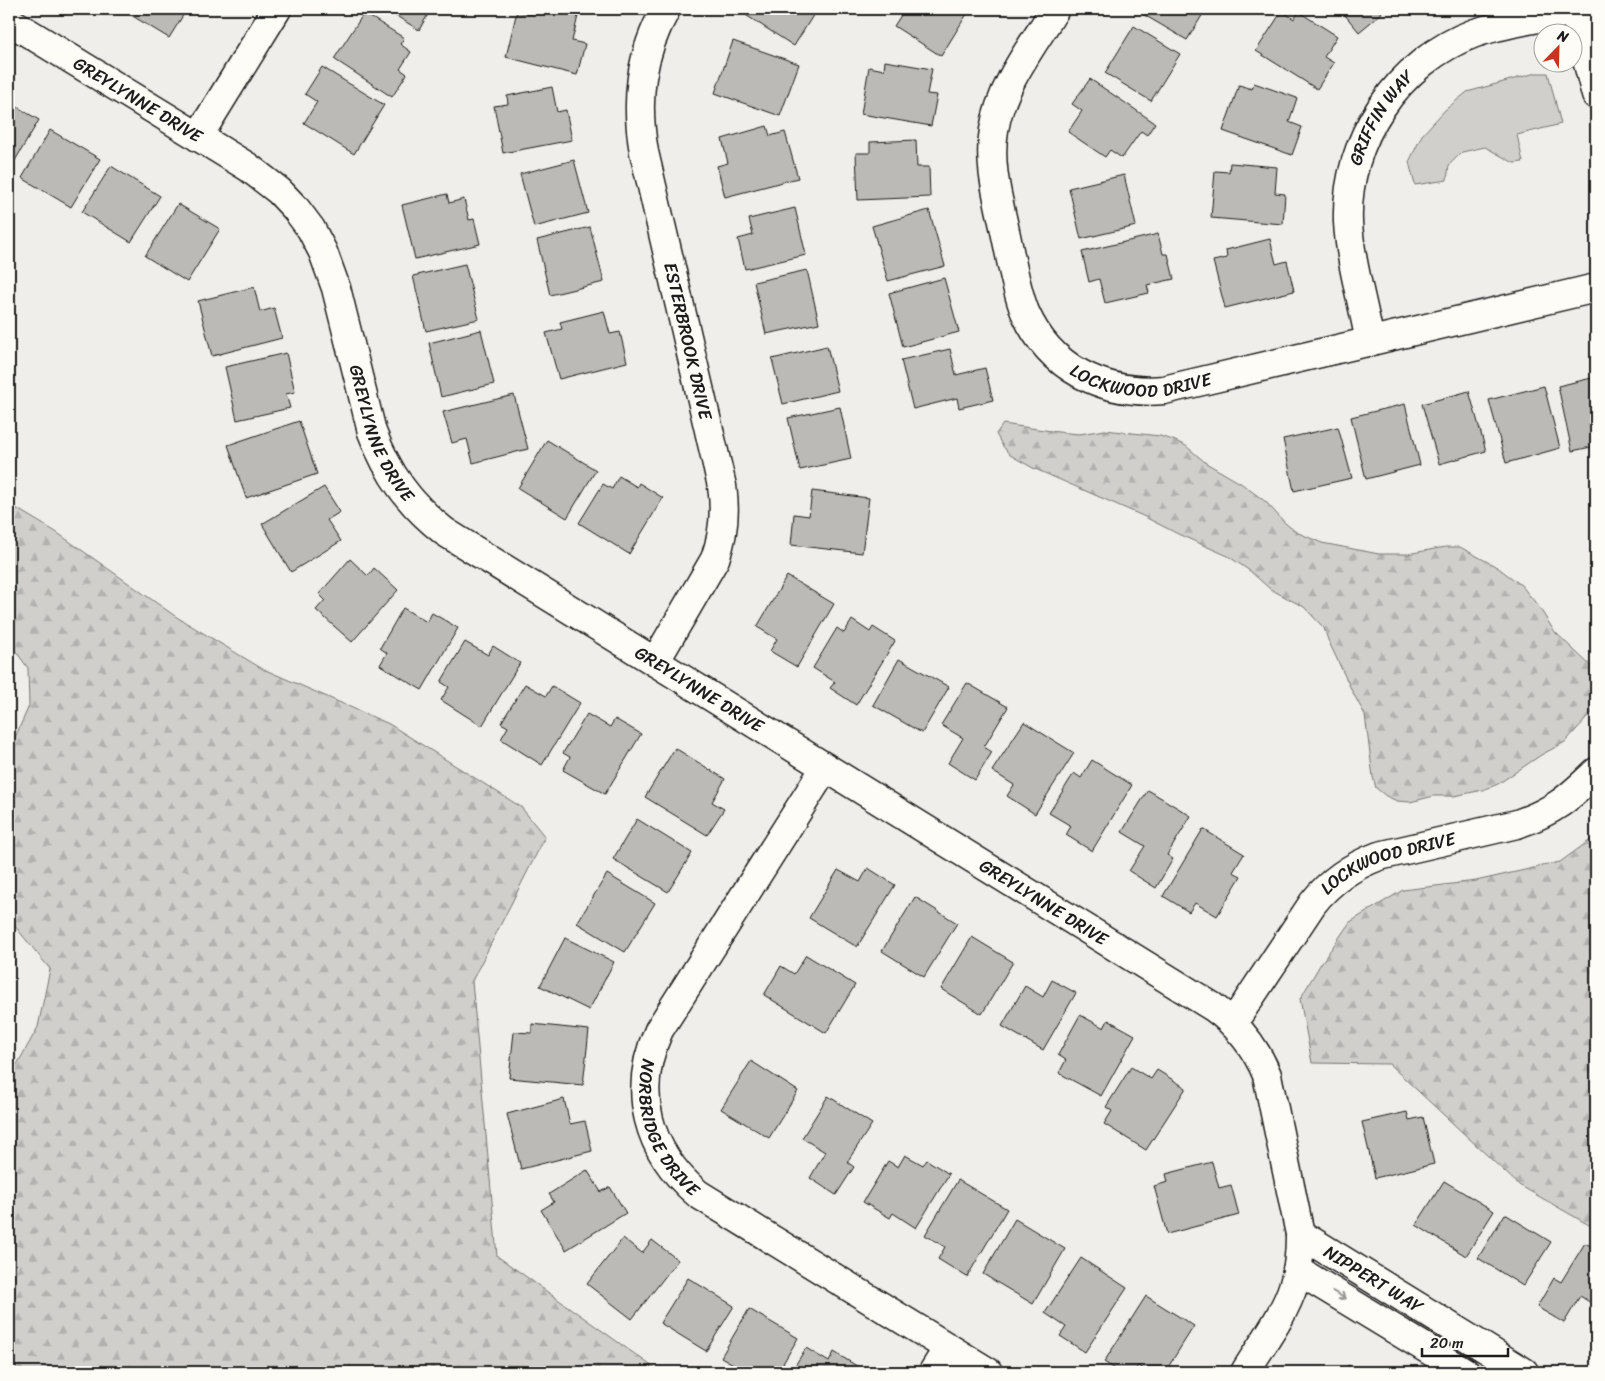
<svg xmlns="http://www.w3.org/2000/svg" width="1605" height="1381" viewBox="0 0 1605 1381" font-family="Sriracha,sans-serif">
  <defs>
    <pattern id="forest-firs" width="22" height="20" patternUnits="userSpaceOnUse" patternTransform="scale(1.25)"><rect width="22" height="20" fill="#d0cfcc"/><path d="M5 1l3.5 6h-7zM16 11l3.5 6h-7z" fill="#b2b1af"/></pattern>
  </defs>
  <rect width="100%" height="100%" fill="#f0eeea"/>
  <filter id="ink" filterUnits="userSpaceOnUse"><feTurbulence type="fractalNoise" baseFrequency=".02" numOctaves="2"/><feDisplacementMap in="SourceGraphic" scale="10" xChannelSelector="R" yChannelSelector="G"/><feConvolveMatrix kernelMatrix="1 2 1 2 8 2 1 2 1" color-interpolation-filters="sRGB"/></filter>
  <g filter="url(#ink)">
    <!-- forest -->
    <path fill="url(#forest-firs)" stroke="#767674" d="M 1003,424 L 1058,432 L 1079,434 L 1105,430 L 1160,436 L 1173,440 L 1186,446 L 1206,463 L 1242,484 L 1266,502 L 1285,523 L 1296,532 L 1322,543 L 1379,554 L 1407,554 L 1446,547 L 1460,547 L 1497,567 L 1521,585 L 1539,607 L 1554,631 L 1596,671 L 1596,708 L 1565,742 L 1541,755 L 1498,784 L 1483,790 L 1454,796 L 1434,796 L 1410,802 L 1397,801 L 1386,796 L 1376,788 L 1373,777 L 1365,715 L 1352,691 L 1328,640 L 1324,628 L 1304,607 L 1270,589 L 1250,571 L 1228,556 L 1178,534 L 1143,516 L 1033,468 L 1010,455 L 1002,445 L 996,434 Z
      M 9,504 L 56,532 L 175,616 L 261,668 L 389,724 L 521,807 L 545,837 L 472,981 L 497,1256 L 660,1372 L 9,1372 L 9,1079 L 38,1027 L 50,969 L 9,919 L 9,751 L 29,706 L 28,668 L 9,642 Z
      M 1596,836 L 1596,1229 L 1519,1185 L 1389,1064 L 1312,1063 L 1300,999 L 1320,965 L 1350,922 L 1403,890 L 1476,881 L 1560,862 Z"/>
    <!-- green -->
    <path fill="#d0cfcc" stroke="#767674" d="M 1536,73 L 1548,73 L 1561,124 L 1517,135 L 1523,162 L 1514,163 L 1485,147 L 1462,152 L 1449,165 L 1447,180 L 1415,185 L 1409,162 L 1422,135 L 1445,110 L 1467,92 Z"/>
    <!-- building -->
    <path fill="#bbbab6" stroke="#1c1c1c" d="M 121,9 L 187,9 L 169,38 Z
      M 385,9 L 431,9 L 419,30 Z
      M 532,9 L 547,9 L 578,16 L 572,41 L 585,44 L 577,75 L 506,57 L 517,11 L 531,14 Z
      M 743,9 L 817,9 L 794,46 L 741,12 Z
      M 905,9 L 970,9 L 941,56 L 894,26 Z
      M 1134,9 L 1206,9 L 1187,40 Z
      M 1340,9 L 1379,9 L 1382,13 L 1359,32 Z
      M 1282,11 L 1294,19 L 1299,12 L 1337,36 L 1324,57 L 1334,63 L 1317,89 L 1256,51 Z
      M 364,13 L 404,38 L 400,44 L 411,52 L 400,69 L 407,74 L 392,97 L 334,59 Z
      M 1134,26 L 1180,54 L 1151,101 L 1105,73 Z
      M 733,41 L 799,64 L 780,116 L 715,93 Z
      M 885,61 L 932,69 L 927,94 L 937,95 L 931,126 L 861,114 L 869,67 L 884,70 Z
      M 322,67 L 384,105 L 354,154 L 304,123 L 317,102 L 305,94 Z
      M 1090,79 L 1155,123 L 1147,135 L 1141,131 L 1122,158 L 1110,150 L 1105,157 L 1068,132 L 1082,111 L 1072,104 Z
      M 1254,83 L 1297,98 L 1289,122 L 1302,127 L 1292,155 L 1223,131 L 1239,85 L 1252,89 Z
      M 552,87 L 557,112 L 566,110 L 572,140 L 503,153 L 494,106 L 508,104 L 507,96 Z
      M 9,102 L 39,120 L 10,169 L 9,168 Z
      M 767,126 L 770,136 L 785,132 L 798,178 L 725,197 L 717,166 L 728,163 L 722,139 Z
      M 50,130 L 100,159 L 71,207 L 22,178 Z
      M 916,140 L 917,167 L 929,167 L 930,197 L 858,200 L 856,153 L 870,153 L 870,142 Z
      M 574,160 L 588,213 L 534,227 L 520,174 Z
      M 1230,163 L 1277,167 L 1275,193 L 1285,194 L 1283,224 L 1211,218 L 1215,171 L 1229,172 Z
      M 111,166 L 160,196 L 131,242 L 82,212 Z
      M 1124,175 L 1136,226 L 1081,239 L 1069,188 Z
      M 447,194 L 449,203 L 464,199 L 469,220 L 474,219 L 480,244 L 415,259 L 402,205 Z
      M 178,204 L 220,229 L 187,282 L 145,256 Z
      M 795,208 L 806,255 L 745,269 L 738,239 L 753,235 L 749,219 Z
      M 929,210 L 945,266 L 888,281 L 872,226 Z
      M 590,227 L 604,282 L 550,295 L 537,240 Z
      M 1158,234 L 1163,254 L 1168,254 L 1174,279 L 1147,285 L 1149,293 L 1105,303 L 1099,279 L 1089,282 L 1082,252 Z
      M 1270,239 L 1276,264 L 1287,261 L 1294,291 L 1225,308 L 1213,261 L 1227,258 L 1226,250 Z
      M 465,264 L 479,319 L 426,331 L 413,276 Z
      M 807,270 L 819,323 L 766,334 L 754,282 Z
      M 944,278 L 959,332 L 903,347 L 889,293 Z
      M 254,287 L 260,312 L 274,308 L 282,338 L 212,356 L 198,301 Z
      M 604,311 L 610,334 L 620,332 L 627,362 L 559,379 L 546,333 L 562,329 L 560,322 Z
      M 481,330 L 494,384 L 441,397 L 429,343 Z
      M 827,346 L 838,391 L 783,404 L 772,359 Z
      M 950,349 L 956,375 L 985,368 L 993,400 L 959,408 L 957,398 L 913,409 L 901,360 Z
      M 286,353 L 295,392 L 286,394 L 290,408 L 237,420 L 225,367 Z
      M 1596,377 L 1596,446 L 1572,451 L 1558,386 Z
      M 1544,386 L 1560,448 L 1506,463 L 1489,400 Z
      M 1469,391 L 1486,451 L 1439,464 L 1422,404 Z
      M 514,395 L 528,449 L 473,463 L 467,439 L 452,443 L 443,412 Z
      M 1405,404 L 1420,465 L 1366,479 L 1351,417 Z
      M 840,407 L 851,459 L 800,470 L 788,418 Z
      M 299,421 L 317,474 L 246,498 L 228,445 Z
      M 1338,427 L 1352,478 L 1294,491 L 1283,439 Z
      M 547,440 L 596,470 L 567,518 L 518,488 Z
      M 619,476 L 637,487 L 639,483 L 663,498 L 629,554 L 579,523 L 603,484 L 612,489 Z
      M 324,487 L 340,512 L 327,520 L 341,541 L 291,572 L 262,524 Z
      M 812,491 L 869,498 L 862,553 L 791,545 L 794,514 L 809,516 Z
      M 350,559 L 368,576 L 374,568 L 398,590 L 352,642 L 316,610 L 325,600 L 319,594 Z
      M 787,576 L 834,604 L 797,667 L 770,651 L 777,639 L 757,627 Z
      M 403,608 L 427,622 L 432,613 L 458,628 L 422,690 L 380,665 L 387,653 L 380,648 Z
      M 852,620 L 870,632 L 873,627 L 895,641 L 856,705 L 830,688 L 835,682 L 813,668 L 837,628 L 844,633 Z
      M 465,642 L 488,655 L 493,646 L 520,663 L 482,726 L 441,700 L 449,687 L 441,682 Z
      M 899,659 L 949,687 L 922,733 L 873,705 Z
      M 967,683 L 1008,707 L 984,747 L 992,752 L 975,780 L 948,763 L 963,738 L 941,725 Z
      M 525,684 L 546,696 L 552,686 L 580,703 L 542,765 L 501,739 L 508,727 L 501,723 Z
      M 587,714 L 610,727 L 615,719 L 641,734 L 605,794 L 563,770 L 570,757 L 563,753 Z
      M 1024,722 L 1074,753 L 1035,814 L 1007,796 L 1014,785 L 992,771 Z
      M 675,748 L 725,779 L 712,802 L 724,809 L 707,835 L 645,797 Z
      M 1092,760 L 1132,785 L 1092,851 L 1066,835 L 1071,826 L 1049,813 L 1074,773 L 1081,778 Z
      M 1148,790 L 1191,816 L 1167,855 L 1173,859 L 1156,888 L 1129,871 L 1145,846 L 1122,832 Z
      M 637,819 L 692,853 L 668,892 L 613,859 Z
      M 1203,829 L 1244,854 L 1233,872 L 1241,876 L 1217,916 L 1195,903 L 1189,912 L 1163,896 Z
      M 868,868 L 895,885 L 857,947 L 809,918 L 838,870 L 860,882 Z
      M 607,874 L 655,903 L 625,952 L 577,923 Z
      M 915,897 L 957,923 L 924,977 L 882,951 Z
      M 972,937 L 1013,962 L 982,1014 L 941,989 Z
      M 565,938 L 614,962 L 589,1010 L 540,986 Z
      M 806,955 L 855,985 L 826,1033 L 764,995 L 781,966 L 794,974 Z
      M 9,959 L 14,962 L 9,971 Z
      M 1052,980 L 1076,993 L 1043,1050 L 1002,1026 L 1025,986 L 1043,997 Z
      M 1080,1015 L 1104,1028 L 1108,1020 L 1135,1035 L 1101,1096 L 1059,1073 L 1066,1060 L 1058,1055 Z
      M 532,1024 L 589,1030 L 583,1085 L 509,1078 L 514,1032 L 532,1033 Z
      M 751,1061 L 798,1091 L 769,1138 L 721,1109 Z
      M 1131,1067 L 1151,1079 L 1157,1070 L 1186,1088 L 1146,1150 L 1104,1124 L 1112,1111 L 1106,1107 Z
      M 828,1096 L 872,1124 L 847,1162 L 854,1167 L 836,1195 L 810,1178 L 825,1152 L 802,1138 Z
      M 564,1099 L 570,1124 L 585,1121 L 592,1151 L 521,1169 L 507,1114 Z
      M 1407,1112 L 1409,1120 L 1423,1117 L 1434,1164 L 1375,1178 L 1362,1122 Z
      M 905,1155 L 923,1165 L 927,1160 L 949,1174 L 916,1228 L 893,1213 L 890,1218 L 863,1202 L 888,1161 L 898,1167 Z
      M 1212,1162 L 1219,1188 L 1231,1185 L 1239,1215 L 1167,1234 L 1154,1186 L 1168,1182 L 1166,1174 Z
      M 587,1170 L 601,1192 L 610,1187 L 626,1213 L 566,1250 L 541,1210 L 554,1202 L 549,1194 Z
      M 958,1180 L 1007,1209 L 967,1277 L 938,1259 L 945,1247 L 925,1235 Z
      M 1444,1181 L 1494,1211 L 1466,1256 L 1416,1225 Z
      M 1505,1214 L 1551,1242 L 1523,1286 L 1478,1258 Z
      M 1015,1219 L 1065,1249 L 1033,1304 L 983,1274 Z
      M 623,1238 L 642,1253 L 652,1240 L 678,1260 L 632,1319 L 587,1284 Z
      M 1585,1243 L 1596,1249 L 1596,1306 L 1580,1296 L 1564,1323 L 1537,1307 L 1554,1278 L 1561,1282 Z
      M 1081,1258 L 1127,1288 L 1085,1352 L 1060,1336 L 1066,1327 L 1045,1313 Z
      M 688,1278 L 734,1306 L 706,1351 L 660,1323 Z
      M 1146,1296 L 1194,1326 L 1165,1372 L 1148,1372 L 1138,1366 L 1133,1372 L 1120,1372 L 1104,1362 Z
      M 749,1309 L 798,1338 L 778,1372 L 747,1372 L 721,1357 Z
      M 806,1348 L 829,1362 L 834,1352 L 860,1368 L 857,1372 L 791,1372 Z
      M 1348,1365 L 1359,1372 L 1344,1372 Z"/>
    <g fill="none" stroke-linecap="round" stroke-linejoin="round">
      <defs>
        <g id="minor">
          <path id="s1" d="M 1055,9 C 1032,47 1001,85 994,130 C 988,164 998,198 1005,231 C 1011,258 1015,287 1025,312 C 1050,369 1104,395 1164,390 L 1596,288"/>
          <path d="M 1574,9 L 1596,95"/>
          <path id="s2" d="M 9,21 L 248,167 L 279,191 L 296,209 L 311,229 L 323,252 L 336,288 L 372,432 C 388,474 409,504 445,532 L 1213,1007 C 1238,1025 1255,1046 1267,1075 L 1300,1234 C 1300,1251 1299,1268 1294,1284 C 1284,1316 1262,1344 1245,1372"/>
          <path d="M 198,137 L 277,9"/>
          <path id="s3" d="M 1370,342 C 1363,303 1350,261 1348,222 C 1345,140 1398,61 1475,33 C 1507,22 1542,18 1575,11"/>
          <path d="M 655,662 L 715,559 C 724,534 726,512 722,486 L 644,152 C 635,100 640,55 666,9"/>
          <path id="s4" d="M 825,768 L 659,1030 C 631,1092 647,1151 698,1194 L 988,1372"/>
          <path id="s5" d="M 1233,1023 L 1313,903 C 1331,880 1352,866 1379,856 L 1517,824 C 1554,811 1568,799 1596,772"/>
          <path id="s6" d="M 1300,1234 L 1524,1372"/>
          <path d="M 1297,1270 L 1465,1372"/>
          <path d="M 933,1372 L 948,1348"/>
        </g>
      </defs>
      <!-- minor casing -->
      <use href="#minor" stroke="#1c1c1c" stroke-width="31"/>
      <!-- minor -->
      <use href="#minor" stroke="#fdfcf7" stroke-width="28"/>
    </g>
    <!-- one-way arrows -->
    <defs><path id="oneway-shaft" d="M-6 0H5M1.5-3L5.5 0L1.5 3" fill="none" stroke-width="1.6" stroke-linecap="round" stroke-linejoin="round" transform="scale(1.25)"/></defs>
    <use stroke="#989794" href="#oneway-shaft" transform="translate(1339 1295) rotate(31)"/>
  </g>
  <g text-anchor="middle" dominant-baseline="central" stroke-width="4" stroke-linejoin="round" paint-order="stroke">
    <!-- street labels -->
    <g font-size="18" fill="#1c1c1c" stroke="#fdfcf7">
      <text stroke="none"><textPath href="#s2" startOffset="151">GREYLYNNE DRIVE</textPath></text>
      <text stroke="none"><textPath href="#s3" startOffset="234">GRIFFIN WAY</textPath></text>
      <text transform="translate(688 341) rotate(77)">ESTERBROOK DRIVE</text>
      <text stroke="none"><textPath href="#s1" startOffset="469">LOCKWOOD DRIVE</textPath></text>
      <text stroke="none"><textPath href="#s2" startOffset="586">GREYLYNNE DRIVE</textPath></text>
      <text stroke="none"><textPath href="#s2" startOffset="1006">GREYLYNNE DRIVE</textPath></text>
      <text stroke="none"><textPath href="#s5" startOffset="232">LOCKWOOD DRIVE</textPath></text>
      <text stroke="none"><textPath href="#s2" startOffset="1411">GREYLYNNE DRIVE</textPath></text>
      <text stroke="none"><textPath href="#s4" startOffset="416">NORBRIDGE DRIVE</textPath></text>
      <text stroke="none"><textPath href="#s6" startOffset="86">NIPPERT WAY</textPath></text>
    </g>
  </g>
  <!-- margin -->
  <rect width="1605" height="1381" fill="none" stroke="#fdfcf7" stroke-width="30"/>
  <rect x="15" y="15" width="1575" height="1351" fill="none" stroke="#1c1c1c" stroke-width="2" filter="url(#ink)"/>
  <!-- north arrow -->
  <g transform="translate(1558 48) rotate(23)"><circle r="24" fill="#fdfcf7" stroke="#a3a29f"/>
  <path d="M0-4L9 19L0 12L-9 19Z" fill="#c8321e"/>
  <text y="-8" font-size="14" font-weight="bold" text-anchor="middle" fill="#1c1c1c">N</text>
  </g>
  <!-- scale -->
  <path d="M1422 1348v8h86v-8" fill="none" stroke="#1c1c1c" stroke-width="2.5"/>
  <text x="1430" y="1348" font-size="15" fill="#1c1c1c" stroke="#fdfcf7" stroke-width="4" paint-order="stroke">20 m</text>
</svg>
